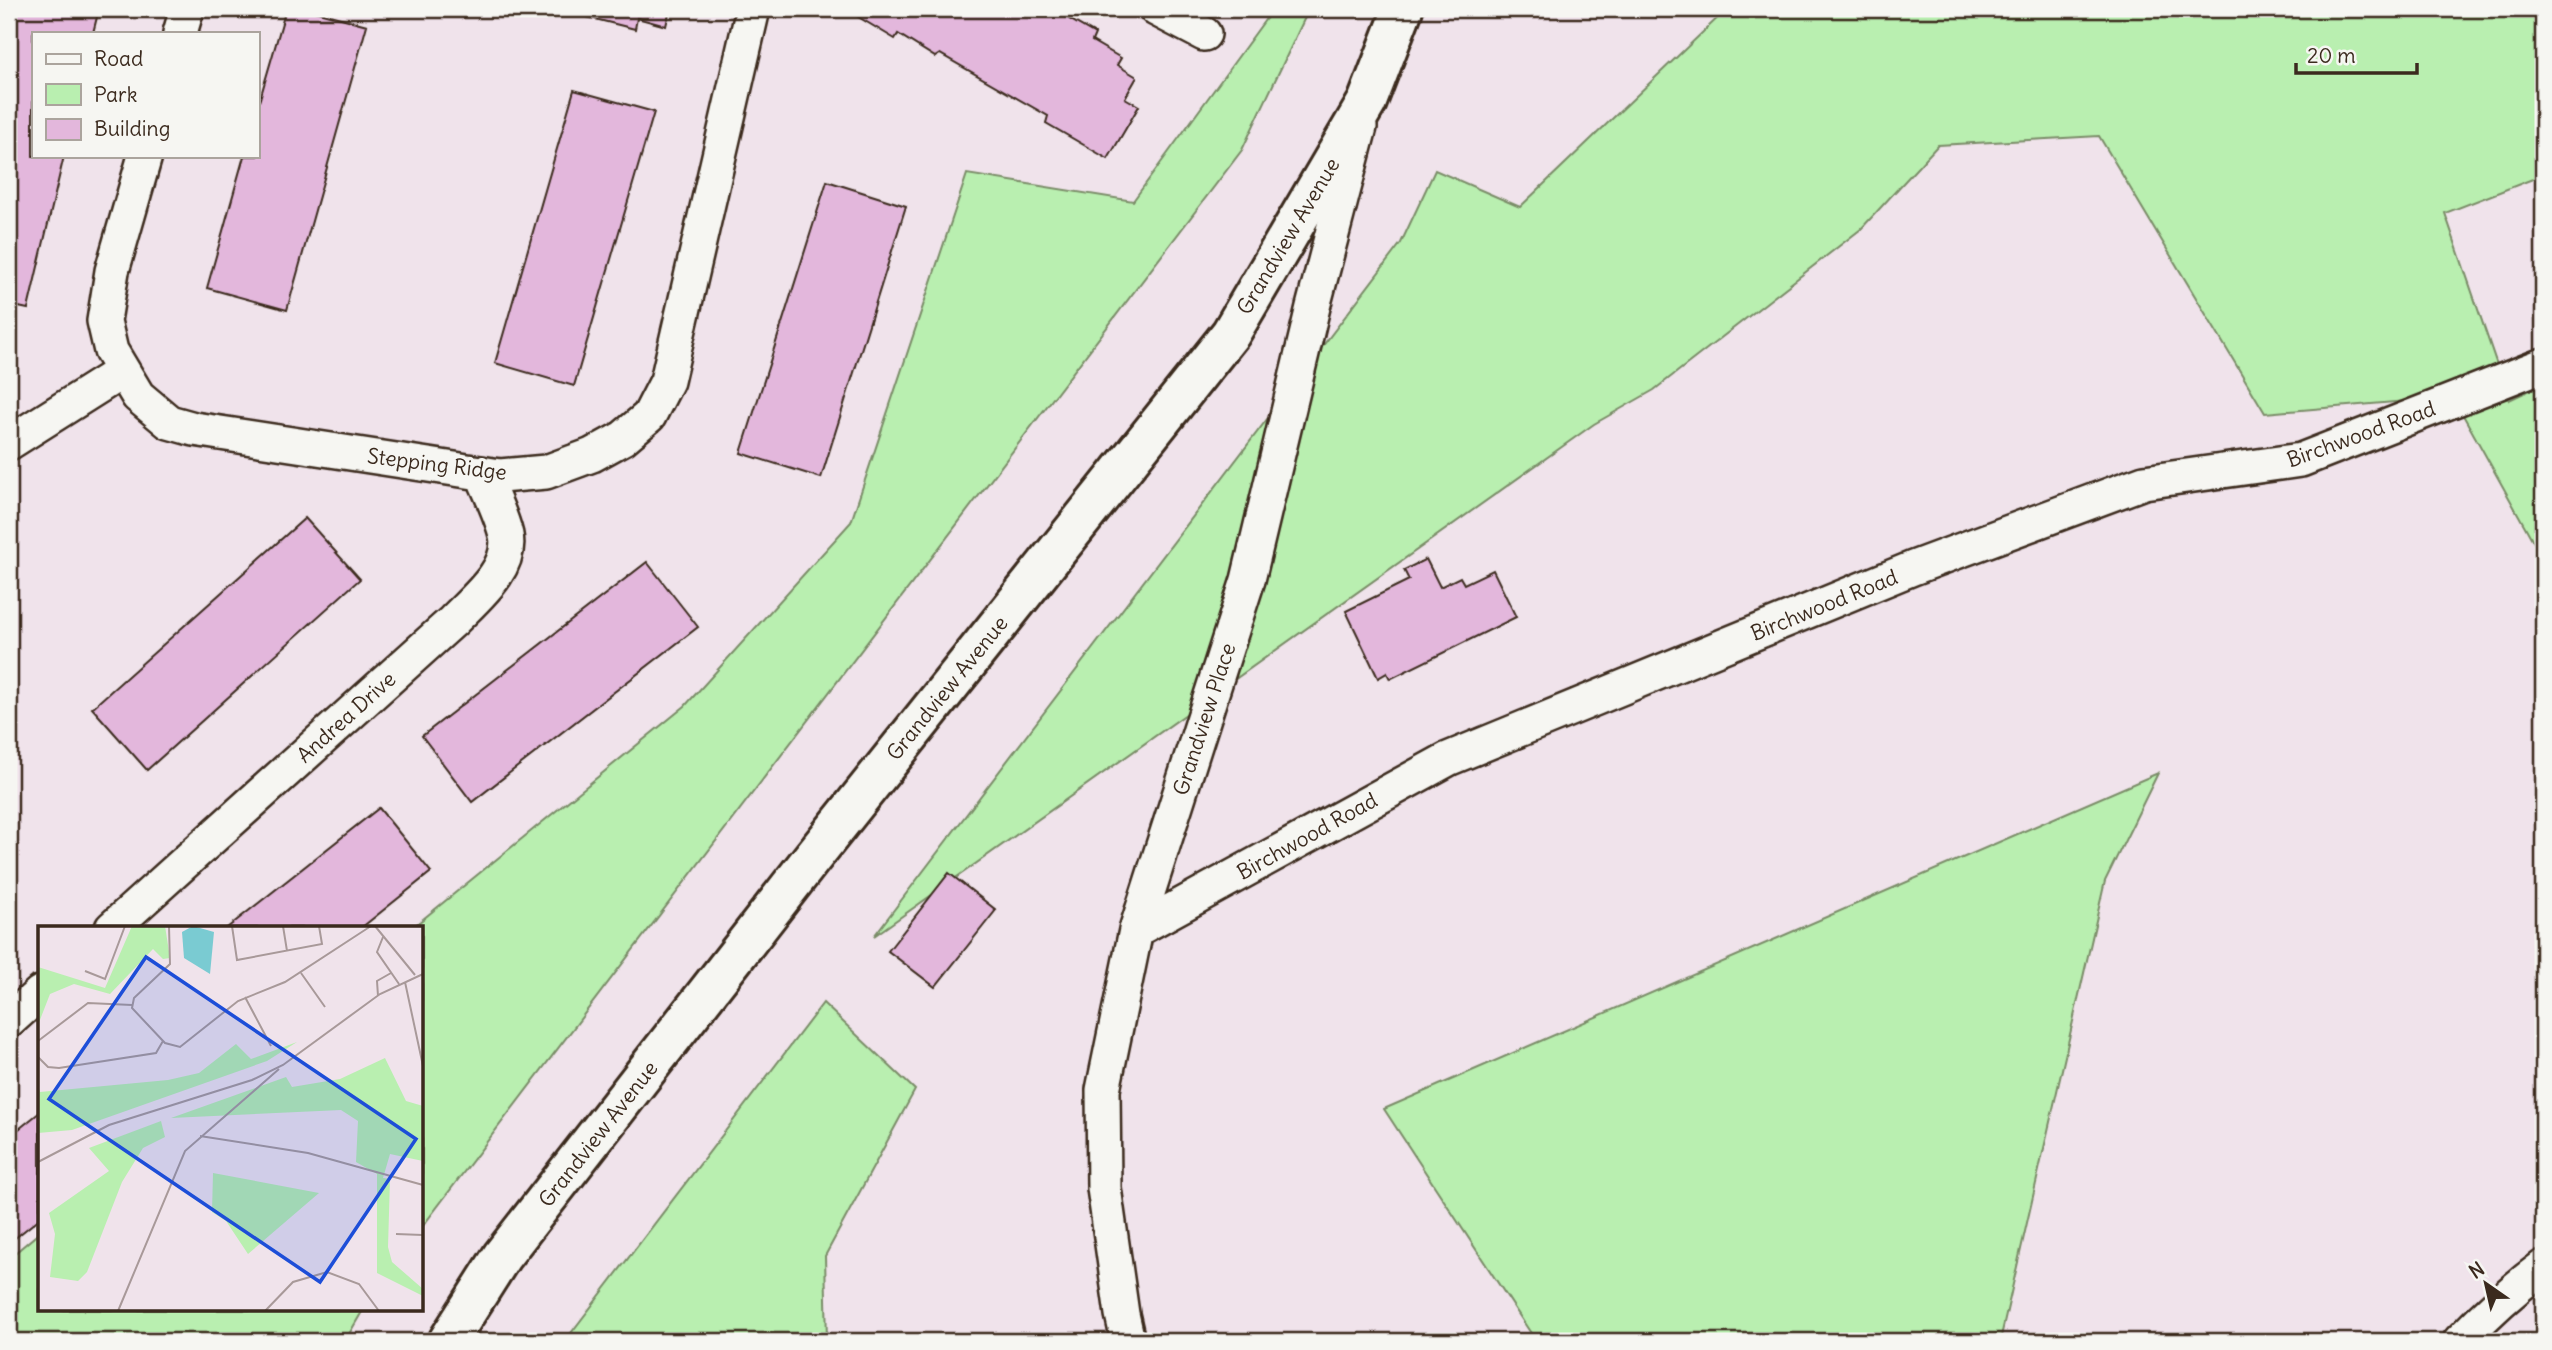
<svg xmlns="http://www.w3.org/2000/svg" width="2552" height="1350" viewBox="0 0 2552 1350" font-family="Delius,sans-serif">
  <rect width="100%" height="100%" fill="#f0e3eb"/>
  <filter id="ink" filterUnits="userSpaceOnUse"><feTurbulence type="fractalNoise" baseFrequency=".0143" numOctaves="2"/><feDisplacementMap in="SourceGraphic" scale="14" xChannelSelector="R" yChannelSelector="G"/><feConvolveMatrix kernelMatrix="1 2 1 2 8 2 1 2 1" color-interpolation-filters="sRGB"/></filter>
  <g filter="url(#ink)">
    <!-- green -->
    <path fill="#b9efb0" stroke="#7a8c67" stroke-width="2" d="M 1273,9 L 1309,9 L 1242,150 L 422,1227 L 422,928 L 412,928 L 685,706 L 851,522 L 967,174 L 1133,201 Z
      M 1727,9 L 2543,9 L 2543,175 L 2445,213 L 2509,400 L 2543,384 L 2543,559 L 2453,397 L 2265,413 L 2099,136 L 1938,145 L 1861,229 L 1654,390 L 1594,424 L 874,936 L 1401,243 L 1435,170 L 1520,207 Z
      M 2158,773 L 2105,881 L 2000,1341 L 1536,1341 L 1384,1109 Z
      M 823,1003 L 915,1090 L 825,1256 L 827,1341 L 565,1341 Z
      M 40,1232 L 40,1310 L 363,1310 L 345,1341 L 9,1341 L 9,1258 Z"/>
    <!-- building -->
    <path fill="#e3b7dc" stroke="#3b2a1e" stroke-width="2" d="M 13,9 L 99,9 L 93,33 L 33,33 L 33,156 L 64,156 L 28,309 L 9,305 L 9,28 Z
      M 286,9 L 307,9 L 367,25 L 287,310 L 207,288 L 244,156 L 257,156 L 257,109 Z
      M 585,9 L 670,9 L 666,26 L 637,18 L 635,29 L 583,16 Z
      M 845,9 L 1043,9 L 1053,15 L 1055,11 L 1095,34 L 1092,41 L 1121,58 L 1117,65 L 1137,77 L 1125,98 L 1139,106 L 1108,159 L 1046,123 L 1048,116 L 940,54 L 935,57 L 898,34 L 895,39 Z
      M 574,90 L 654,112 L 574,386 L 495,363 Z
      M 827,181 L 906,206 L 821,478 L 741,453 Z
      M 305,518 L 360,579 L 147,770 L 92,708 Z
      M 1426,559 L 1440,587 L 1460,577 L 1464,584 L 1493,570 L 1516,617 L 1390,679 L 1387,673 L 1378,678 L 1346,611 L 1409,580 L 1404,570 Z
      M 647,562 L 698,627 L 472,802 L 422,736 Z
      M 379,808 L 431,872 L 361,928 L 227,928 Z
      M 949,873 L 996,910 L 935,987 L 888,951 Z
      M 40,1112 L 40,1218 L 9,1243 L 9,1137 Z"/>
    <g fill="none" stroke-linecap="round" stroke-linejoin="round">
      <defs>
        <path id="street" d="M 1156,9 L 1204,34
          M 180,33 L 187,9
          M 145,156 L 112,271 L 104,321 L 111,351 L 138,396 L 169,422 L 194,429 L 500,476 L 546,472 L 592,455 L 623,438 L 649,416 L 667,381 L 753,9
          M 9,443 L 123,371
          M 112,928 L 453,621 C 474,599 513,569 506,535 C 501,514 490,493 482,473
          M 1136,930 L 1448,759 L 1913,568 L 2144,482 L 2301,460 L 2543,365
          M 9,1021 L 40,993
          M 1128,1341 L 1122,1314 L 1104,1188 L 1103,1090 L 1136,930 L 1248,580 L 1313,307 L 1360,127
          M 2460,1341 C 2486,1314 2513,1289 2543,1267"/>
        <path id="secondary" d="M 448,1341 L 502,1256 L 812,858 L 1231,333 L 1367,102 L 1403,9"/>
      </defs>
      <!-- street casing -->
      <use href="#street" stroke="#3b2a1e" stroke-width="38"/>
      <!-- secondary casing -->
      <use href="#secondary" stroke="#3b2a1e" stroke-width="44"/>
      <!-- street -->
      <use href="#street" stroke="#f6f6f2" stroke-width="33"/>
      <!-- secondary -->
      <use href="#secondary" stroke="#f6f6f2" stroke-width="38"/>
    </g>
  </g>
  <g text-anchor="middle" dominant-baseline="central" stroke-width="6" stroke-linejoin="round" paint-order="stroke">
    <!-- street labels -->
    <g font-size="21" fill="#3b2a1e" stroke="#f6f6f2">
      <text transform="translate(1288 236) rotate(-59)">Grandview Avenue</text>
      <text transform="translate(2361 434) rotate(-20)">Birchwood Road</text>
      <text transform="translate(437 464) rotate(7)">Stepping Ridge</text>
      <text transform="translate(1824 605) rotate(-22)">Birchwood Road</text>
      <text transform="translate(947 688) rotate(-51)">Grandview Avenue</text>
      <text transform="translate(346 717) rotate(-42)">Andrea Drive</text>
      <text transform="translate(1204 719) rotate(-72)">Grandview Place</text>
      <text transform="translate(1307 836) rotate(-29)">Birchwood Road</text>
      <text transform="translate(598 1134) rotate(-52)">Grandview Avenue</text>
    </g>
  </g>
  <!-- overview -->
  <g transform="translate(38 926)">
    <rect width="385" height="385" fill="#f0e3eb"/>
    <path d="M 94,0 L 127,0 L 132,32 L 125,33 L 115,23 L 72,68 L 36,58 L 12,68 L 0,99 L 0,41 L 67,62 ZM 259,116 L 229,135 L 34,204 L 0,207 L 0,159 L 2,166 L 130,154 L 161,147 L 198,118 L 213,133 ZM 347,132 L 368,175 L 385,180 L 385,235 L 352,228 L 345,252 L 352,253 L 350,321 L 354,336 L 385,363 L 385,370 L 339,347 L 339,248 L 318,236 L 320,195 L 303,184 L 133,192 L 248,151 L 254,161 L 302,153 ZM 123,195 L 127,211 L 105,222 L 84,256 L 49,346 L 40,355 L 12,351 L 17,308 L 11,287 L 71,245 L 51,222 ZM 175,247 L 281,267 L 210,328 L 188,295 L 174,286 Z" fill="#b9efb0"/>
    <path d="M 155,0 L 176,6 L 172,48 L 146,32 L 144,6 Z" fill="#7acbd2"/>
    <path fill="none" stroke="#a89999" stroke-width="2" d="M 131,0 L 132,38 L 96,72 L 94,82 L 127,117 L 142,121 L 200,75 L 247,56 L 333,0M 194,0 L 199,34 L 284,18 L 281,0M 245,0 L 249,25M 337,0 L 377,49M 345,11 L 339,26 L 361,58M 47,45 L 67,53 L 87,0M 263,47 L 287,81M 367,56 L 385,140M 340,70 L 339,55 L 353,47M 207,71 L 233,120M 0,115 L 50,77 L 94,79M 0,131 L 10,141 L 21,142 L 118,127 L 125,115M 162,210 L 270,227 L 385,259M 0,236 L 71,199 L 214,154 L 245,139 L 342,68 L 385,48M 358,308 L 385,309M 80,385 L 147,225 L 241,143M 227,385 L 255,356 L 289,346 L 321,358 L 341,385"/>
    <path fill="#1d4ed8" fill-opacity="0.15" stroke="#1d4ed8" stroke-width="3.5" d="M 108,31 L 378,213 L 282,356 L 11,173 Z"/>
    <rect width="385" height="385" fill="none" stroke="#3b2a1e" stroke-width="3.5"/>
  </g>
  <!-- margin -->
  <rect width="2552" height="1350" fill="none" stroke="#f6f6f2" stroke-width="35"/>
  <rect x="18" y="18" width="2517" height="1315" fill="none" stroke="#3b2a1e" stroke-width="2.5" filter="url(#ink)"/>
  <!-- legend -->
  <rect x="32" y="32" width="228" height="126" fill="#f6f6f2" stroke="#aba49d" stroke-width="2"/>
  <rect x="46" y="54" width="35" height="10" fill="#f6f6f2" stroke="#aba49d" stroke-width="2"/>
  <text x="94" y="66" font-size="21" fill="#3b2a1e">Road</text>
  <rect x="46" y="84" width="35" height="21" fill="#b9efb0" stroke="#aba49d" stroke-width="2"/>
  <text x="94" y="102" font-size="21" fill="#3b2a1e">Park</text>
  <rect x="46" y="119" width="35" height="21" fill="#e3b7dc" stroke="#aba49d" stroke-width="2"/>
  <text x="94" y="136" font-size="21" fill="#3b2a1e">Building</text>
  <!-- north arrow -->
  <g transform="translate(2486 1284) rotate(326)" stroke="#f6f6f2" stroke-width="5" paint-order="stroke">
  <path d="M0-5L12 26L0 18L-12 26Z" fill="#3b2a1e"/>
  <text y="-10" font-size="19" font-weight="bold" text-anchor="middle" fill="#3b2a1e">N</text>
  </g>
  <!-- scale -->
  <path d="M2296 63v10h121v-10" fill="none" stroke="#3b2a1e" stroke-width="3.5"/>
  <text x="2307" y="63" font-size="21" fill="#3b2a1e" stroke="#f6f6f2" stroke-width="5" paint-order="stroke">20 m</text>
</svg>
